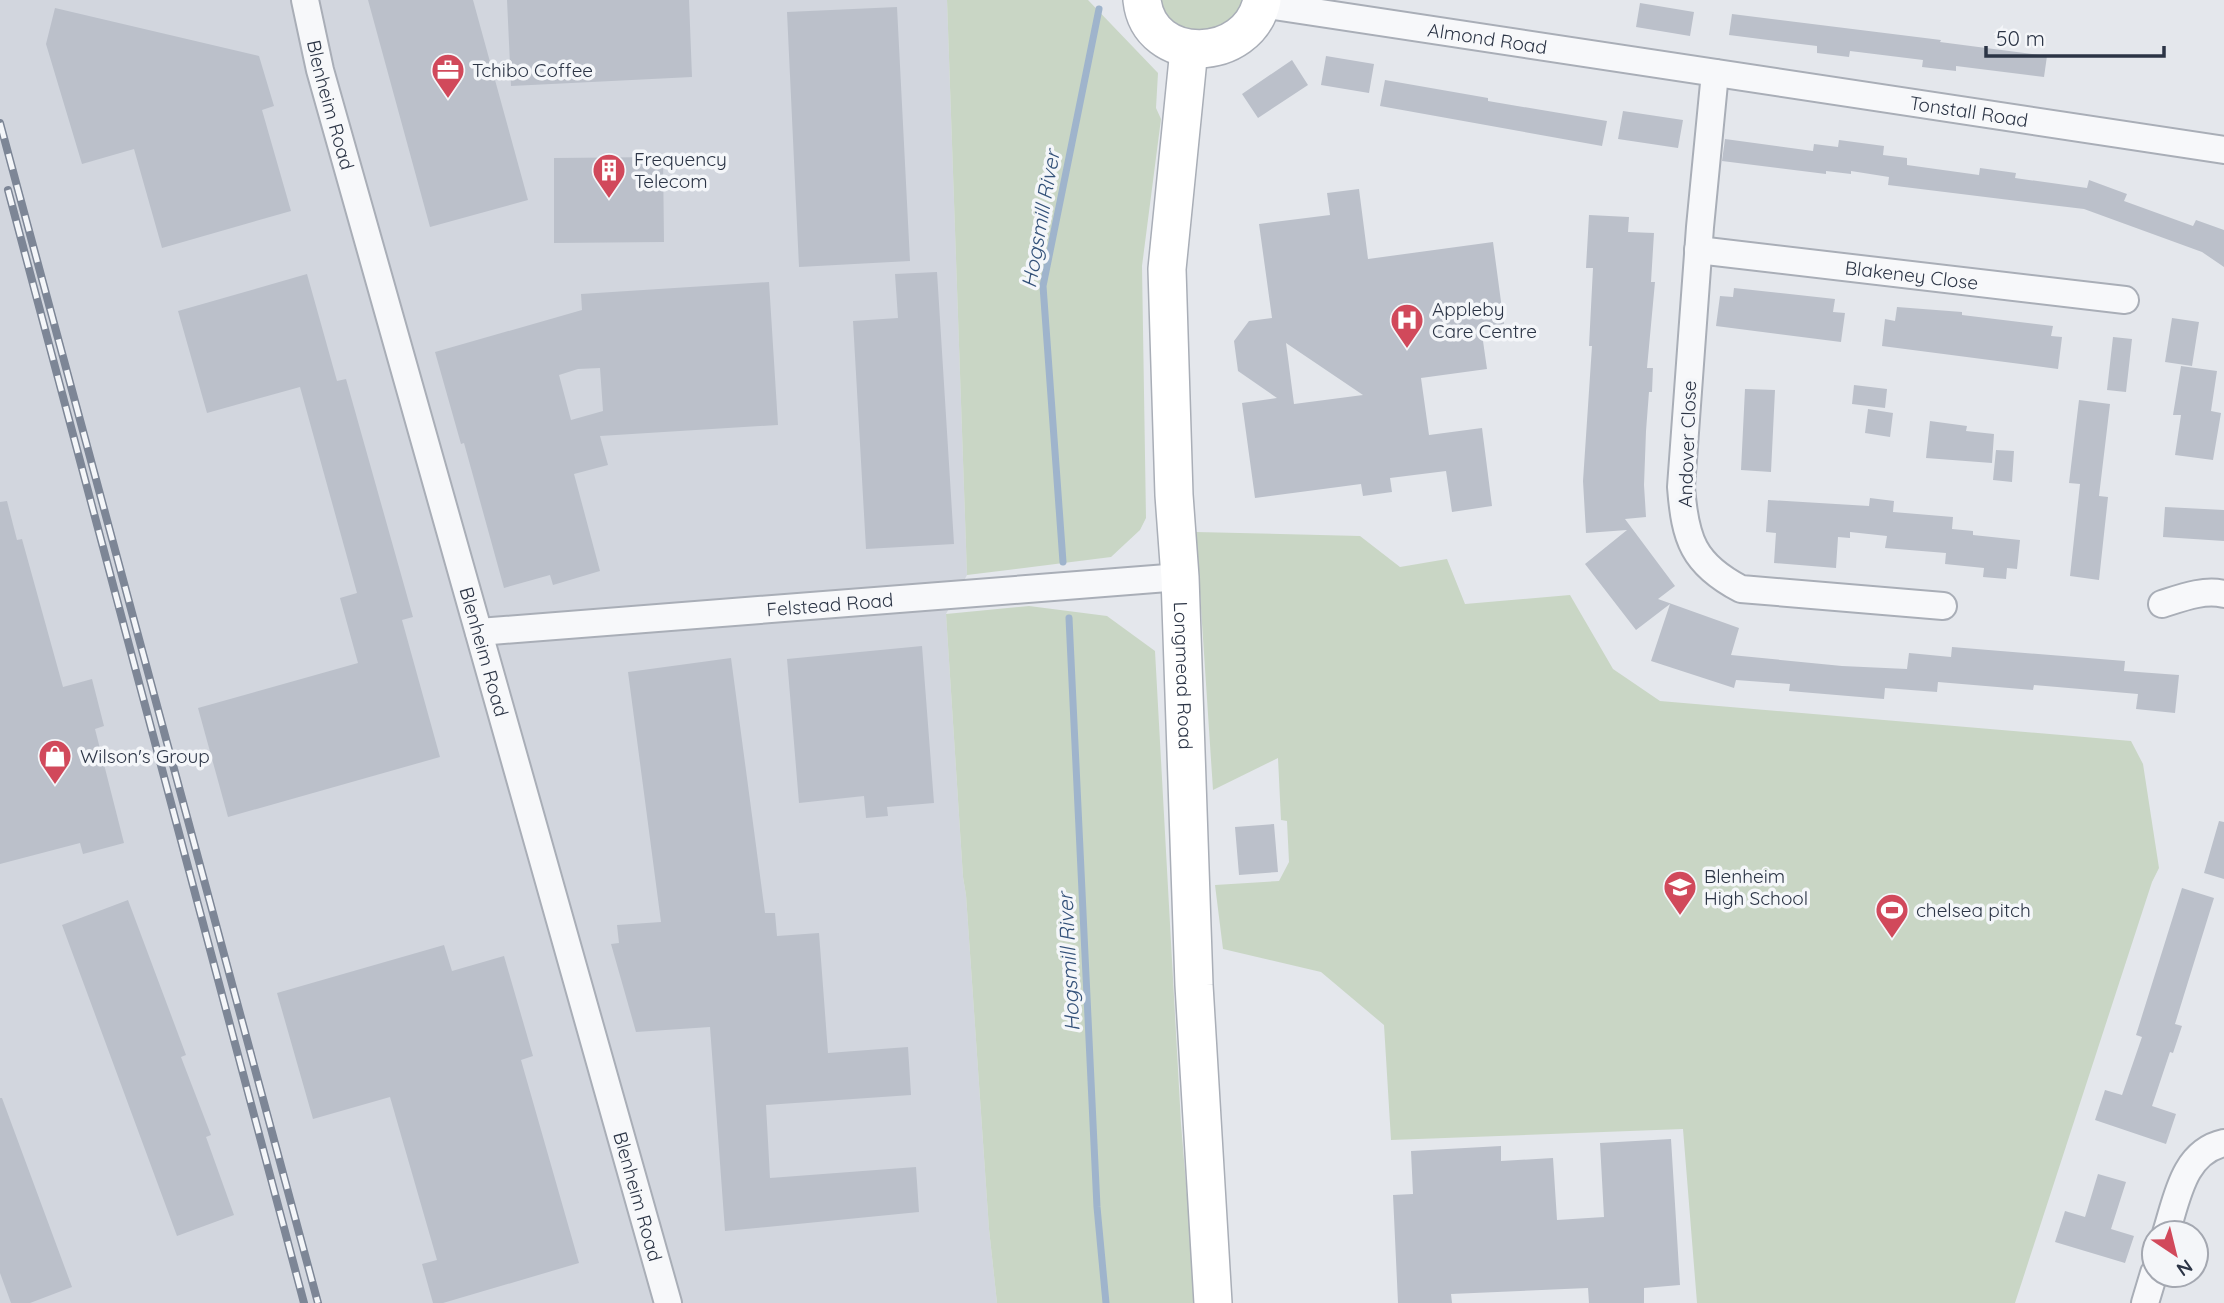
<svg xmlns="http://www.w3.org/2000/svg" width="2224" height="1303" viewBox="0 0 2224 1303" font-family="Quicksand,sans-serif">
  <rect width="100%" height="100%" fill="#e4e7ec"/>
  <!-- built -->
  <path fill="#d2d6de" d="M 0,0 L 947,0 L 967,575 L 946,614 L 963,877 L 966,895 L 989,1229 L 997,1303 L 0,1303 Z"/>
  <!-- green -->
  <path fill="#c9d6c5" d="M 947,0 L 1088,0 L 1158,73 L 1156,108 L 1161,119 L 1142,266 L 1146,518 L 1140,530 L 1111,557 L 967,575 Z
    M 1150,0 L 1251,0 L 1229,30 L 1179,34 Z
    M 1196,532 L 1360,536 L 1400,567 L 1447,559 L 1465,604 L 1570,595 L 1613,669 L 1660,701 L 2131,741 L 2143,764 L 2159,868 L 2152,882 L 2015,1303 L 1697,1303 L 1683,1129 L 1391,1140 L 1384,1025 L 1321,972 L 1223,949 L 1215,885 L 1279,881 L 1289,862 L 1287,821 L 1281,820 L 1278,758 L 1213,790 Z
    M 1029,606 L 1107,616 L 1155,651 L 1181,1124 L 1196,1303 L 997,1303 L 989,1229 L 966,895 L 963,877 L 946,614 Z"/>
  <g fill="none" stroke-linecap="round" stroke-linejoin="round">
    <!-- stream -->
    <path stroke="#9fb4cc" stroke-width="7" d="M 1063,562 L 1043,286 L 1099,9
      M 1069,618 L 1097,1207 L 1106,1303"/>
  </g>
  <!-- building -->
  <path fill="#bbc0ca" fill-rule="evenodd" d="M 368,0 L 473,0 L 528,200 L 430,227 Z
    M 507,0 L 689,0 L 692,77 L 511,86 Z
    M 1640,3 L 1694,12 L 1690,36 L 1636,27 Z
    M 897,7 L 910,261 L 799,267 L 787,12 Z
    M 55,8 L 259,56 L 274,106 L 262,110 L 291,211 L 162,248 L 134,149 L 82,164 L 46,44 Z
    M 1732,14 L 1941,40 L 1940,42 L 2047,56 L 2044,77 L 1956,66 L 1956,71 L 1922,67 L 1923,60 L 1850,51 L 1849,57 L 1817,53 L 1817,46 L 1729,35 Z
    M 1326,56 L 1374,64 L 1369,93 L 1321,85 Z
    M 1292,60 L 1308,85 L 1258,118 L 1242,94 Z
    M 1385,80 L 1488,98 L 1488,101 L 1607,121 L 1602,146 L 1380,106 Z
    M 1623,111 L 1683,120 L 1678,148 L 1618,139 Z
    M 1725,139 L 1813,151 L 1814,144 L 1838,147 L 1839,140 L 1884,146 L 1883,155 L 1907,158 L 1907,165 L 1979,175 L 1980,168 L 2016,173 L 2015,178 L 2087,188 L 2089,180 L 2127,194 L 2124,201 L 2193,226 L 2196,220 L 2224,230 L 2224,267 L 2202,252 L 2084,209 L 1888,185 L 1889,177 L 1851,171 L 1851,174 L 1826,171 L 1826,174 L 1722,161 Z
    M 663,157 L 664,242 L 554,243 L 554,158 Z
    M 1359,189 L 1368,259 L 1493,242 L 1504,324 L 1481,327 L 1487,369 L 1421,378 L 1429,435 L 1482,428 L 1492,506 L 1452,512 L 1446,471 L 1390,478 L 1392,492 L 1363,496 L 1361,484 L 1255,498 L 1242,403 L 1277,398 L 1238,371 L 1234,341 L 1249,321 L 1272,318 L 1259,224 L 1330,215 L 1327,193 ZM 1286,343 L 1363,395 L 1294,404 Z
    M 1589,215 L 1629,217 L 1628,232 L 1654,233 L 1651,282 L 1655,282 L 1647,368 L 1653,368 L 1652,392 L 1649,392 L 1646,431 L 1644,485 L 1646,517 L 1625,519 L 1675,586 L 1658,599 L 1739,628 L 1731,655 L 1842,666 L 1907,669 L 1909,653 L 1951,657 L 1952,647 L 2125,661 L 2124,671 L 2179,675 L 2175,713 L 2136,709 L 2138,694 L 2034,685 L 2033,690 L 1938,682 L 1937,692 L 1885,688 L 1884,699 L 1789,691 L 1790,684 L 1736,680 L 1734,688 L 1651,661 L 1670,604 L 1636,630 L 1585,564 L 1627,530 L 1586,533 L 1583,481 L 1592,346 L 1589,346 L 1593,268 L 1586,268 Z
    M 937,272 L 954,544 L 866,549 L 853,321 L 898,318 L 895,274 Z
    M 307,274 L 337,381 L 346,379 L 413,617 L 402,620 L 440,757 L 228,817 L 198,708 L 358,663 L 340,598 L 357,593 L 300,387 L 207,413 L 178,311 Z
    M 769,282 L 778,425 L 600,436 L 608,465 L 574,474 L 600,571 L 553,585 L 550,575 L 504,588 L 464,443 L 461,444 L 435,352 L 582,310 L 581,294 ZM 600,368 L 603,411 L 571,420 L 559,375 L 578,369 Z
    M 1734,288 L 1835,299 L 1833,312 L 1845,313 L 1841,342 L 1716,326 L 1720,296 L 1733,297 Z
    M 1897,307 L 1962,312 L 1962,315 L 2053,326 L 2051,336 L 2062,337 L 2058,369 L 1882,346 L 1885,319 L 1895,321 Z
    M 2172,318 L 2199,322 L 2192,366 L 2165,362 Z
    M 2113,337 L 2132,339 L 2126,392 L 2107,390 Z
    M 2181,366 L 2217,371 L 2211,411 L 2221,413 L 2213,460 L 2175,455 L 2181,415 L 2173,415 Z
    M 1854,385 L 1887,389 L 1885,408 L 1852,404 Z
    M 1745,389 L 1775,390 L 1771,472 L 1741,470 Z
    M 2079,400 L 2110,404 L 2099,496 L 2108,497 L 2099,580 L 2070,576 L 2080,484 L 2069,483 Z
    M 1868,409 L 1893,413 L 1890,437 L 1865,433 Z
    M 1930,421 L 1967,426 L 1966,431 L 1994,434 L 1992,463 L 1926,458 Z
    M 1996,450 L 2014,451 L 2012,482 L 1993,480 Z
    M 1870,498 L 1894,501 L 1893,512 L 1953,517 L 1952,529 L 1973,531 L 1973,535 L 2020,540 L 2017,569 L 2007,568 L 2006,579 L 1983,577 L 1984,568 L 1945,564 L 1946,553 L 1885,548 L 1887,536 L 1850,532 L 1850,538 L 1838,537 L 1836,568 L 1774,563 L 1776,533 L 1766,532 L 1768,500 L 1869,506 Z
    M 7,501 L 17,540 L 22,539 L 63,687 L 92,679 L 104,726 L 95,729 L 124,843 L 83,854 L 80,843 L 0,864 L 0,502 Z
    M 2165,507 L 2224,510 L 2224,541 L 2163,537 Z
    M 922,646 L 934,803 L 887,807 L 888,816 L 866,818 L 864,796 L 799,803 L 787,659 Z
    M 731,658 L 765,913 L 775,913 L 777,936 L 819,933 L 828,1053 L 908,1047 L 911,1095 L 766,1105 L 770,1178 L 916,1167 L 919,1212 L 725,1231 L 710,1027 L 636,1032 L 611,944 L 619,943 L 617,925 L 661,922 L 628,672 Z
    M 2219,821 L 2224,822 L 2224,879 L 2204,873 Z
    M 1274,824 L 1278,872 L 1239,875 L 1235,827 Z
    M 2182,888 L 2214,898 L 2175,1024 L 2182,1026 L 2173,1053 L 2170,1052 L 2152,1106 L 2176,1114 L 2166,1144 L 2095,1120 L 2105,1090 L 2122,1095 L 2142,1037 L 2136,1035 Z
    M 128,900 L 186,1055 L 181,1057 L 211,1135 L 206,1137 L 234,1215 L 177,1236 L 62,925 Z
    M 444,945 L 452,971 L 504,956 L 533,1056 L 521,1060 L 579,1263 L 443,1303 L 433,1303 L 422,1264 L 437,1260 L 390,1097 L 313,1119 L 277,993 Z
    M 0,1098 L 2,1098 L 72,1287 L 30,1303 L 11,1303 L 0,1273 Z
    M 1671,1139 L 1680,1285 L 1644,1288 L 1644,1303 L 1589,1303 L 1588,1288 L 1451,1294 L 1452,1303 L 1398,1303 L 1393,1195 L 1413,1194 L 1411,1151 L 1501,1146 L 1501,1161 L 1553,1158 L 1557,1220 L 1604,1217 L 1600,1143 Z
    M 2098,1174 L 2126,1182 L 2111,1229 L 2134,1236 L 2125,1263 L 2055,1242 L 2065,1211 L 2085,1217 Z"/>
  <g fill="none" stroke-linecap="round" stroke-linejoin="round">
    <defs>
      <g id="street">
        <path id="s1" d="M 305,0 L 320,70 L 668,1303"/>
        <path id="s2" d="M 1261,4 L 2224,150"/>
        <path d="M 1715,73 L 1700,227 L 1681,487 C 1685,539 1693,564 1741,589 L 1943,606"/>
        <path id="s3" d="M 1698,250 L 2125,300"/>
        <path d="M 2162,604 C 2181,598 2204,589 2224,594"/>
        <path id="s4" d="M 479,632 L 1180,577"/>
        <path d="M 2166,1233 C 2177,1199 2183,1152 2224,1143"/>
        <path d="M 2145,1303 L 2154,1273"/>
      </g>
      <g id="secondary">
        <path d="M 1142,0 C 1149,66 1249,64 1262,0"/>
        <path id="s5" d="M 1189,49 L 1167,269 L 1174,495 L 1180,577 L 1194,985 L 1213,1303"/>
      </g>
    </defs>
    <!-- street casing -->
    <use href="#street" stroke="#a9aeb7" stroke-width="30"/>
    <!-- secondary casing -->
    <use href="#secondary" stroke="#a9aeb7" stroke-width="40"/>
    <!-- street -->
    <use href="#street" stroke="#f7f8fa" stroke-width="26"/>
    <!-- secondary -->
    <use href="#secondary" stroke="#fff" stroke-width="37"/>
    <defs>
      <path id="rail" d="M 0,123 L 318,1303
        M 8,190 L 304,1303"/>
    </defs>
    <!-- rail casing -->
    <use href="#rail" stroke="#7d8696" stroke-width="8"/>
    <!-- rail -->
    <use href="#rail" stroke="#f4f6f9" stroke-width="5" stroke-dasharray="16" stroke-linecap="butt"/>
  </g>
  <!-- icons -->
  <defs>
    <symbol id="office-pin" viewBox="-11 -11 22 30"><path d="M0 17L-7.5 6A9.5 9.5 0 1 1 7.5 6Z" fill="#d1495b" stroke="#f4f6f9"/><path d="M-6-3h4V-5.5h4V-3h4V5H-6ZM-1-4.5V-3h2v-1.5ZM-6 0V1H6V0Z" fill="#fff"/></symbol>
    <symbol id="building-pin" viewBox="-11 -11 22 30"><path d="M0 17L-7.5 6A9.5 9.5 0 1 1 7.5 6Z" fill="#d1495b" stroke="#f4f6f9"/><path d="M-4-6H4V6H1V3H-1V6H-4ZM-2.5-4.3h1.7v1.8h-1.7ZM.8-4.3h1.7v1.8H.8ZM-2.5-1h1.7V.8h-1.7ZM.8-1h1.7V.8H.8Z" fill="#fff"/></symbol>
    <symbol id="hospital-pin" viewBox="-11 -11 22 30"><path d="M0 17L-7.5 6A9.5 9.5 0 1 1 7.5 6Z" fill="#d1495b" stroke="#f4f6f9"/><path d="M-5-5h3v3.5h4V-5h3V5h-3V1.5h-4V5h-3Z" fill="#fff"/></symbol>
    <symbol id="shop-pin" viewBox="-11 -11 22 30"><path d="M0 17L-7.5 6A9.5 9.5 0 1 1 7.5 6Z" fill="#d1495b" stroke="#f4f6f9"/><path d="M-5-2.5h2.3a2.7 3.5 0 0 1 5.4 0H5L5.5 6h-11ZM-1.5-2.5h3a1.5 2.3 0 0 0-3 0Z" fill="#fff"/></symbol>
    <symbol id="school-pin" viewBox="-11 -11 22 30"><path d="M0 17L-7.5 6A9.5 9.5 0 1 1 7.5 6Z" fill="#d1495b" stroke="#f4f6f9"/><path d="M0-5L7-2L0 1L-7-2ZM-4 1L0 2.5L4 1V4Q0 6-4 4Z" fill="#fff"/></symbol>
    <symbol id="stadium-pin" viewBox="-11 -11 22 30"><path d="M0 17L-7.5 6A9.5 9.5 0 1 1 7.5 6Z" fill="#d1495b" stroke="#f4f6f9"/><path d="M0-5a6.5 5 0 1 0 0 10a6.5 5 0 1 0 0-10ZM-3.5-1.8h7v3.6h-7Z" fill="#fff"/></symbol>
  </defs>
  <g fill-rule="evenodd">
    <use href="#office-pin" x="429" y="51" width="38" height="52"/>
    <use href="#building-pin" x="590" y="151" width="38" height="52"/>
    <use href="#hospital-pin" x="1388" y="301" width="38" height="52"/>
    <use href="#shop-pin" x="36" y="737" width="38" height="52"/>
    <use href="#school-pin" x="1661" y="868" width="38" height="52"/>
    <use href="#stadium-pin" x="1873" y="891" width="38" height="52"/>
  </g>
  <g text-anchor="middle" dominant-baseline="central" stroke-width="7" stroke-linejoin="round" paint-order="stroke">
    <!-- street labels -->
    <g font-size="19" fill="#2b3445" stroke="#f4f6f9">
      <text stroke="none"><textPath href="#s2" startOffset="229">Almond Road</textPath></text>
      <text stroke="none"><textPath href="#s1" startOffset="108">Blenheim Road</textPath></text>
      <text stroke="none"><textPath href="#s2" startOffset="716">Tonstall Road</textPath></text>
      <text stroke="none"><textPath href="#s3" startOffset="215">Blakeney Close</textPath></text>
      <text transform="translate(1687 444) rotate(-88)">Andover Close</text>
      <text stroke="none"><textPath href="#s4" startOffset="352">Felstead Road</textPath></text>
      <text stroke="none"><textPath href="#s1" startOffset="676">Blenheim Road</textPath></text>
      <text stroke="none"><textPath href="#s5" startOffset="628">Longmead Road</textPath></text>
      <text stroke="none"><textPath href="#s1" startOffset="1242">Blenheim Road</textPath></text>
    </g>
    <!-- poi labels -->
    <g font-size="19" fill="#2b3445" stroke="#f4f6f9" text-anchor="start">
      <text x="472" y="70">Tchibo Coffee</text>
      <text x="634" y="159">Frequency<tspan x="634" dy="22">Telecom</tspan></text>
      <text x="1432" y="309">Appleby<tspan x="1432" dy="22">Care Centre</tspan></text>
      <text x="80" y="756">Wilson's Group</text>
      <text x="1704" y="876">Blenheim<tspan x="1704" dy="22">High School</tspan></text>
      <text x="1916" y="910">chelsea pitch</text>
    </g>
    <!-- water labels -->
    <g font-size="21" font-style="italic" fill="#34527a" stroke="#f4f6f9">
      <text transform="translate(1040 219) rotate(-80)">Hogsmill River</text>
      <text transform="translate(1068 962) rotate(-93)">Hogsmill River</text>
    </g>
  </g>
  <!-- north arrow -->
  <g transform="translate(2175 1254) rotate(145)"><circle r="33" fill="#f4f6f9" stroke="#a4a8b1" stroke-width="2"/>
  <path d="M0-5L12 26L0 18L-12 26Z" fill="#d1495b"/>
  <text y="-10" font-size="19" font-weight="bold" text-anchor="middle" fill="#2b3445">N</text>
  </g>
  <!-- scale -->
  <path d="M1986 46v10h178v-10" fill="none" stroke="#2b3445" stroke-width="3.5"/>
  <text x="1996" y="46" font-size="21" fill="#2b3445" stroke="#f4f6f9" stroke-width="5" paint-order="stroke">50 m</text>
</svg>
